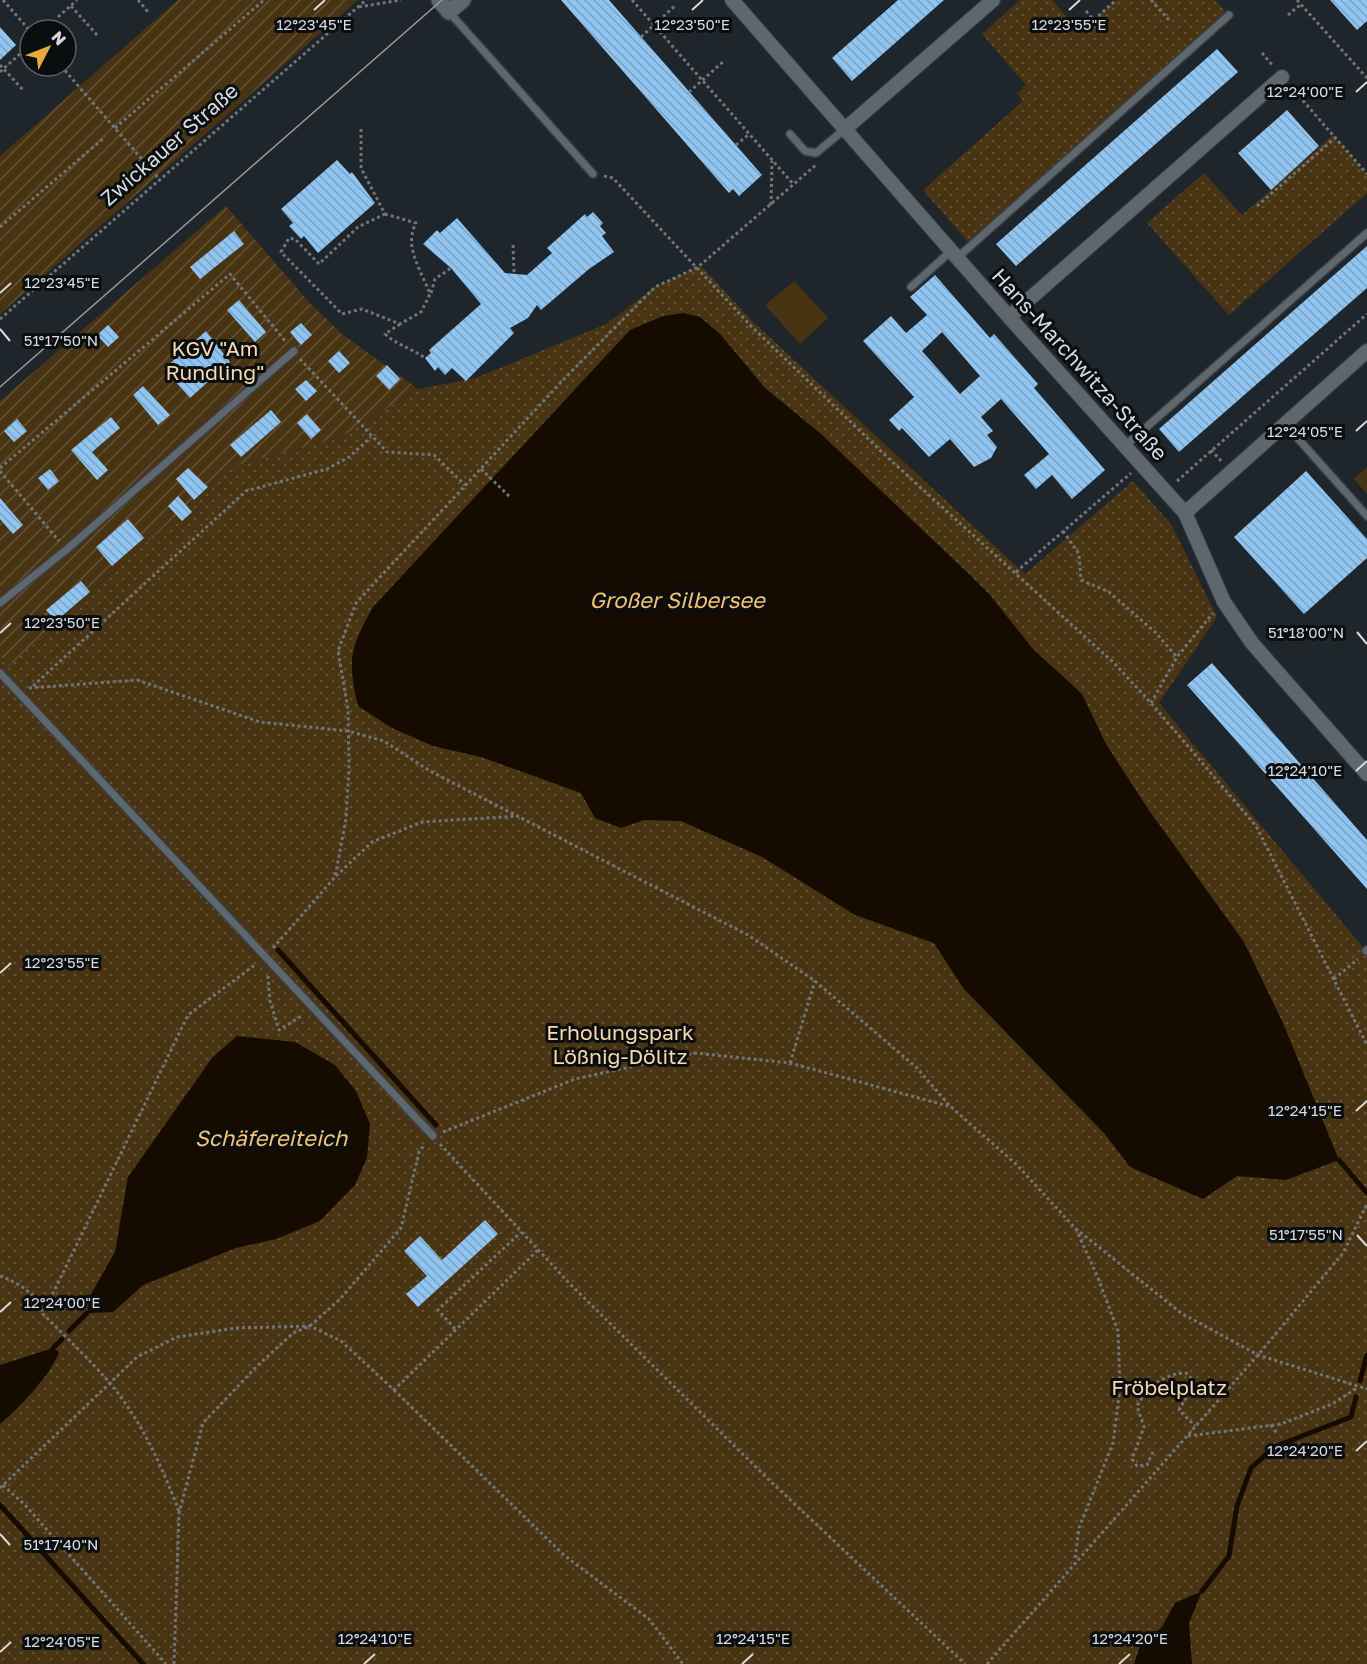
<svg xmlns="http://www.w3.org/2000/svg" width="1367" height="1664" viewBox="0 0 1367 1664" font-family="'Golos Text',sans-serif">
  <defs>
    <pattern id="park-dots" width="8" height="8" patternUnits="userSpaceOnUse" patternTransform="scale(1.5)"><rect width="8" height="8" fill="#483412"/><path d="M2 2h.1M6 6h.1" fill="none" stroke="#625134" stroke-width="1.8" stroke-linecap="round"/></pattern>
    <pattern id="garden-furrows" width="10" height="10" patternUnits="userSpaceOnUse" patternTransform="scale(1.5)"><rect width="10" height="10" fill="#483412"/><path d="M-1 1l2-2M0 10L10 0M9 11l2-2" fill="none" stroke="#625134"/></pattern>
    <pattern id="building-back-hatch" width="6" height="6" patternUnits="userSpaceOnUse" patternTransform="scale(1.5)"><rect width="6" height="6" fill="#8fc5f0"/><path d="M-1 5l2 2M0 0l6 6M5-1l2 2" fill="none" stroke="#7ba4c5"/></pattern>
  </defs>
  <rect width="100%" height="100%" fill="#1e252b"/>
  <!-- grass -->
  <path fill="#483412" d="M 794,281 L 828,318 L 800,344 L 765,305 Z
    M 1367,467 L 1367,494 L 1354,479 Z"/>
  <!-- park -->
  <path fill="url(#park-dots)" d="M 1020,0 L 1052,0 L 1080,32 L 1116,0 L 1215,0 L 1229,15 L 971,245 L 923,190 L 1023,101 L 1017,94 L 1026,85 L 982,34 Z
    M 1333,135 L 1367,174 L 1367,193 L 1229,315 L 1147,223 L 1204,173 L 1242,215 Z
    M 698,267 L 703,268 L 752,321 L 1025,574 L 1133,481 L 1171,524 L 1217,617 L 1159,703 L 1367,952 L 1367,1664 L 0,1664 L 0,656 L 9,666 L 231,467 L 339,438 L 418,389 L 476,378 L 606,324 L 655,287 Z"/>
  <!-- garden -->
  <path fill="url(#garden-furrows)" d="M 178,0 L 358,0 L 0,314 L 0,156 Z
    M 226,206 L 309,302 L 342,334 L 418,389 L 339,438 L 231,467 L 9,666 L 0,656 L 0,401 Z"/>
  <!-- water -->
  <path fill="#150b00" d="M 683,313 L 700,317 L 720,334 L 765,388 L 821,434 L 968,573 L 990,595 L 1033,649 L 1082,694 L 1106,744 L 1148,809 L 1244,942 L 1283,1023 L 1339,1160 L 1286,1180 L 1237,1176 L 1203,1199 L 1130,1167 L 1104,1133 L 963,988 L 934,943 L 855,915 L 762,857 L 681,821 L 644,820 L 621,828 L 595,818 L 581,793 L 481,757 L 433,746 L 392,728 L 358,706 C 347,660 350,648 373,607 L 630,330 L 663,316 Z
    M 237,1036 L 295,1042 L 335,1065 L 356,1091 L 370,1124 L 367,1158 L 355,1185 L 320,1221 L 276,1239 L 236,1248 L 143,1285 L 113,1312 L 87,1313 L 90,1296 L 115,1252 L 128,1177 L 212,1058 Z
    M 53,1348 L 59,1352 C 52,1374 18,1409 0,1424 L 0,1365 Z
    M 1202,1591 L 1189,1623 L 1192,1664 L 1134,1664 L 1140,1646 L 1162,1627 L 1175,1603 Z"/>
  <g fill="none" stroke-linecap="round" stroke-linejoin="round">
    <!-- stream -->
    <path stroke="#150b00" stroke-width="5" d="M 278,950 L 436,1125
      M 1339,1160 L 1367,1193
      M 69,1331 L 87,1313
      M 53,1348 L 62,1339
      M 1360,1381 L 1367,1355
      M 0,1505 L 143,1664
      M 1202,1591 L 1229,1556 L 1237,1506 L 1251,1468 L 1274,1447 L 1351,1417 L 1356,1397"/>
  </g>
  <!-- building -->
  <path fill="url(#building-back-hatch)" fill-rule="evenodd" d="M 561,0 L 609,0 L 762,175 L 739,196 L 733,189 L 729,193 Z
    M 898,0 L 944,0 L 852,81 L 832,58 Z
    M 1330,0 L 1367,0 L 1367,21 L 1357,30 Z
    M 0,27 L 16,45 L 0,60 Z
    M 1217,49 L 1238,72 L 1016,266 L 996,244 Z
    M 1287,110 L 1319,146 L 1271,190 L 1238,153 Z
    M 337,160 L 350,174 L 352,172 L 375,203 L 318,253 L 304,236 L 301,239 L 289,226 L 293,223 L 281,209 Z
    M 593,212 L 603,223 L 600,226 L 606,233 L 602,236 L 614,252 L 589,269 L 541,310 L 537,305 L 528,318 L 510,328 L 514,333 L 466,381 L 452,368 L 445,375 L 438,367 L 435,371 L 425,358 L 431,353 L 429,350 L 481,304 L 451,268 L 423,244 L 437,230 L 440,233 L 457,218 L 505,273 L 527,275 L 552,253 L 547,248 L 585,214 L 587,217 Z
    M 234,231 L 244,244 L 200,279 L 190,267 Z
    M 1367,246 L 1367,288 L 1179,452 L 1159,429 Z
    M 935,275 L 990,338 L 994,334 L 1038,384 L 1034,388 L 1105,470 L 1072,499 L 1052,475 L 1036,489 L 1024,475 L 1049,454 L 1001,399 L 981,417 L 993,431 L 987,435 L 997,447 L 991,458 L 974,467 L 950,439 L 929,457 L 902,428 L 899,431 L 889,420 L 914,397 L 863,341 L 891,316 L 906,333 L 927,315 L 910,297 ZM 942,332 L 980,376 L 960,394 L 922,351 Z
    M 239,300 L 266,332 L 255,342 L 227,310 Z
    M 301,323 L 312,335 L 301,345 L 290,332 Z
    M 108,325 L 119,337 L 108,347 L 97,335 Z
    M 206,331 L 230,362 L 190,398 L 164,369 Z
    M 339,351 L 350,363 L 339,373 L 328,361 Z
    M 387,365 L 400,379 L 389,390 L 376,376 Z
    M 306,380 L 317,391 L 306,401 L 295,389 Z
    M 143,386 L 170,415 L 158,425 L 133,395 Z
    M 271,410 L 281,422 L 241,457 L 230,445 Z
    M 307,414 L 321,430 L 311,439 L 297,423 Z
    M 111,417 L 120,428 L 92,452 L 108,470 L 97,480 L 71,450 Z
    M 17,419 L 27,431 L 14,442 L 4,431 Z
    M 188,468 L 208,487 L 194,500 L 176,479 Z
    M 50,469 L 59,481 L 48,490 L 38,478 Z
    M 1306,471 L 1367,539 L 1367,558 L 1304,614 L 1234,537 Z
    M 178,496 L 192,512 L 182,521 L 168,506 Z
    M 0,498 L 23,525 L 13,534 L 0,519 Z
    M 128,519 L 144,538 L 112,566 L 96,547 Z
    M 81,581 L 90,592 L 56,621 L 46,610 Z
    M 1212,663 L 1367,840 L 1367,889 L 1187,685 Z
    M 485,1220 L 498,1234 L 418,1307 L 406,1294 L 427,1276 L 404,1251 L 420,1236 L 442,1260 Z"/>
  <g fill="none" stroke-linecap="round" stroke-linejoin="round">
    <defs>
      <path id="lane" d="M 449,12 L 593,174
        M 790,134 L 805,151 L 816,153 L 845,129
        M 957,258 L 1229,15
        M 911,287 L 951,251
        M 1285,424 L 1367,516
        M 1125,446 L 1367,233
        M 0,603 L 66,550 L 294,351
        M 0,673 L 433,1136
        M 1366,951 L 1367,950"/>
      <path id="street" d="M 732,0 L 1009,317 L 1185,513 L 1224,602 L 1252,643 L 1367,774
        M 845,129 L 993,0
        M 1009,317 L 1282,77
        M 1185,513 L 1367,351"/>
      <path id="secondary" d="M 439,0 L 449,12 L 463,0"/>
    </defs>
    <!-- lane casing -->
    <use href="#lane" stroke="#3a3f44" stroke-width="10"/>
    <!-- street casing -->
    <use href="#street" stroke="#3a3f44" stroke-width="16"/>
    <!-- secondary casing -->
    <use href="#secondary" stroke="#3a3f44" stroke-width="18"/>
    <!-- path -->
    <path stroke="#70757a" stroke-width="3" stroke-dasharray="3 3" stroke-linecap="butt" d="M 3,0 L 30,31
      M 138,0 L 149,13
      M 632,0 L 794,185
      M 1151,0 L 1169,20
      M 1297,0 L 1367,78
      M 71,6 L 97,35
      M 359,7 L 401,0
      M 1086,11 L 1094,20 L 1116,0
      M 1288,15 L 1300,5
      M 58,17 L 77,0
      M 641,37 L 676,5
      M 1262,53 L 1273,66
      M 0,65 L 24,91
      M 61,66 L 160,180
      M 0,72 L 20,54
      M 1291,87 L 1367,174
      M 689,92 L 725,60
      M 115,128 L 264,0
      M 361,129 L 361,168 L 385,214
      M 736,145 L 748,135
      M 604,176 L 613,178 L 751,326 L 887,457 L 1114,663 L 1151,703 L 1256,826 L 1367,1045
      M 771,205 L 772,161
      M 1257,206 L 1335,138
      M 385,214 L 416,223 C 403,246 422,272 430,294 L 421,312 L 400,324 L 362,309 L 342,314 L 281,252 L 289,238 L 295,239 L 319,264 L 358,227 Z
      M 0,227 L 105,137
      M 513,245 L 514,272
      M 431,293 L 435,279 L 451,268
      M 0,319 L 366,0
      M 400,324 L 385,334 C 397,345 411,348 425,358
      M 300,359 L 387,452 L 434,455 L 465,485
      M 1211,450 L 1222,462
      M 0,468 L 230,274 L 286,342
      M 481,469 L 510,497
      M 0,471 L 59,541
      M 1177,481 L 1367,314
      M 1063,531 L 1079,554 L 1081,580 L 1109,592 L 1155,632 L 1177,657
      M 1016,572 L 1131,473
      M 33,686 L 246,491 L 327,469 L 349,457 L 371,437
      M 29,688 L 137,680 L 260,722 L 348,731 L 384,741 L 430,771 L 748,935 L 815,981 L 916,1067 L 950,1106 L 1017,1165 L 1075,1228 L 1181,1313 L 1258,1355 L 1367,1389
      M 1151,703 L 1177,657 L 1213,613
      M 336,876 L 372,842 L 422,822 L 519,816
      M 273,948 L 335,877 L 346,819 L 349,768 L 348,709 L 338,651 L 356,603 L 565,378 L 655,287 L 698,267 L 817,164
      M 268,976 L 270,1001 L 279,1030 L 303,1015
      M 1334,979 L 1358,959
      M 790,1063 L 815,981
      M 443,1132 L 575,1079 L 695,1053 L 790,1063 L 948,1106
      M 440,1144 L 569,1283 L 768,1479 L 965,1664
      M 0,1276 C 19,1283 37,1294 43,1314
      M 455,1329 L 438,1310 L 521,1232
      M 1120,1388 L 1143,1390
      M 394,1390 L 565,1556 L 649,1619 L 683,1664
      M 1271,1425 L 1278,1435
      M 1188,1436 L 1281,1424 L 1332,1404 L 1357,1388
      M 1153,1452 L 1147,1465 L 1137,1466 L 1132,1459 L 1144,1427 L 1137,1406 C 1147,1388 1165,1373 1186,1373 L 1193,1380 L 1192,1388 L 1179,1410 L 1195,1426
      M 3,1485 L 25,1505 L 166,1664
      M 0,1488 L 137,1357 L 177,1337 L 236,1328 L 310,1326 L 341,1341 L 394,1390 L 538,1250
      M 179,1511 C 161,1465 141,1419 108,1381 C 88,1358 65,1336 43,1314 L 188,1015 L 256,964
      M 1075,1558 L 1079,1528 L 1113,1443 L 1120,1388 L 1118,1331 L 1098,1278 L 1076,1229
      M 174,1664 L 179,1513 L 203,1423 L 256,1367 L 293,1333 L 310,1326 L 340,1299 L 401,1228 L 419,1152 L 425,1144
      M 987,1664 L 1258,1355 L 1343,1253 L 1367,1204"/>
    <!-- lane -->
    <use href="#lane" stroke="#5e676e" stroke-width="7"/>
    <!-- street -->
    <use href="#street" stroke="#5e676e" stroke-width="14"/>
    <!-- secondary -->
    <use href="#secondary" stroke="#5e676e" stroke-width="15"/>
    <!-- tram -->
    <path stroke="#959a9e" stroke-width="1.5" d="M 0,387 L 442,0"/>
  </g>
  <!-- ticks -->
  <path fill="none" stroke="#d7dbdf" stroke-width="2" d="M 314,10 L 325,0M 692,10 L 703,0M 1069,10 L 1080,0M 1356,92 L 1367,82M 0,293 L 11,283M 0,329 L 10,341M 1356,431 L 1367,421M 1357,632 L 1367,644M 0,633 L 11,623M 1356,771 L 1367,761M 0,973 L 11,963M 1356,1111 L 1367,1101M 1357,1235 L 1367,1246M 0,1312 L 11,1302M 1356,1451 L 1367,1441M 0,1534 L 10,1545M 0,1652 L 11,1642M 364,1664 L 375,1654M 742,1664 L 753,1654M 1119,1664 L 1130,1654"/>
  <g text-anchor="middle" dominant-baseline="central" stroke-width="6" stroke-linejoin="round" paint-order="stroke">
    <!-- street labels -->
    <g font-size="21" fill="#d7dbdf" stroke="#0b0e10">
      <text transform="translate(169 144) rotate(-41)">Zwickauer Straße</text>
      <text transform="translate(1080 364) rotate(48)">Hans-Marchwitza-Straße</text>
    </g>
    <!-- park labels -->
    <g font-size="21" fill="#f7d9ac" stroke="#0b0e10">
      <text x="215" y="348">KGV "Am<tspan x="215" dy="24">Rundling"</tspan></text>
      <text x="620" y="1032">Erholungspark<tspan x="620" dy="24">Lößnig-Dölitz</tspan></text>
      <text x="1169" y="1387">Fröbelplatz</text>
    </g>
    <!-- water labels -->
    <g font-size="22" font-style="italic" fill="#f3c172" stroke="#0b0e10">
      <text x="677" y="599">Großer Silbersee</text>
      <text x="271" y="1137">Schäfereiteich</text>
    </g>
  </g>
  <g font-size="15" text-anchor="middle" fill="#d7dbdf" stroke="#0b0e10" stroke-width="6" stroke-linejoin="round" paint-order="stroke">
    <text x="314" y="30">12°23'45"E</text>
    <text x="692" y="30">12°23'50"E</text>
    <text x="1069" y="30">12°23'55"E</text>
    <text x="1305" y="97">12°24'00"E</text>
    <text x="62" y="288">12°23'45"E</text>
    <text x="61" y="346">51°17'50"N</text>
    <text x="1305" y="437">12°24'05"E</text>
    <text x="62" y="628">12°23'50"E</text>
    <text x="1306" y="638">51°18'00"N</text>
    <text x="1305" y="776">12°24'10"E</text>
    <text x="62" y="968">12°23'55"E</text>
    <text x="1305" y="1116">12°24'15"E</text>
    <text x="1306" y="1240">51°17'55"N</text>
    <text x="62" y="1308">12°24'00"E</text>
    <text x="1305" y="1456">12°24'20"E</text>
    <text x="61" y="1550">51°17'40"N</text>
    <text x="375" y="1644">12°24'10"E</text>
    <text x="753" y="1644">12°24'15"E</text>
    <text x="1130" y="1644">12°24'20"E</text>
    <text x="62" y="1647">12°24'05"E</text>
  </g>
  <!-- north arrow -->
  <g transform="translate(48 48) rotate(48)"><circle r="28" fill="#0b0e10" stroke="#5d6063" stroke-width="1.5"/>
  <path d="M0-4.5L10 22L0 15L-10 22Z" fill="#eaaa38"/>
  <text y="-9" font-size="16" font-weight="bold" text-anchor="middle" fill="#d7dbdf">N</text>
  </g>
</svg>
